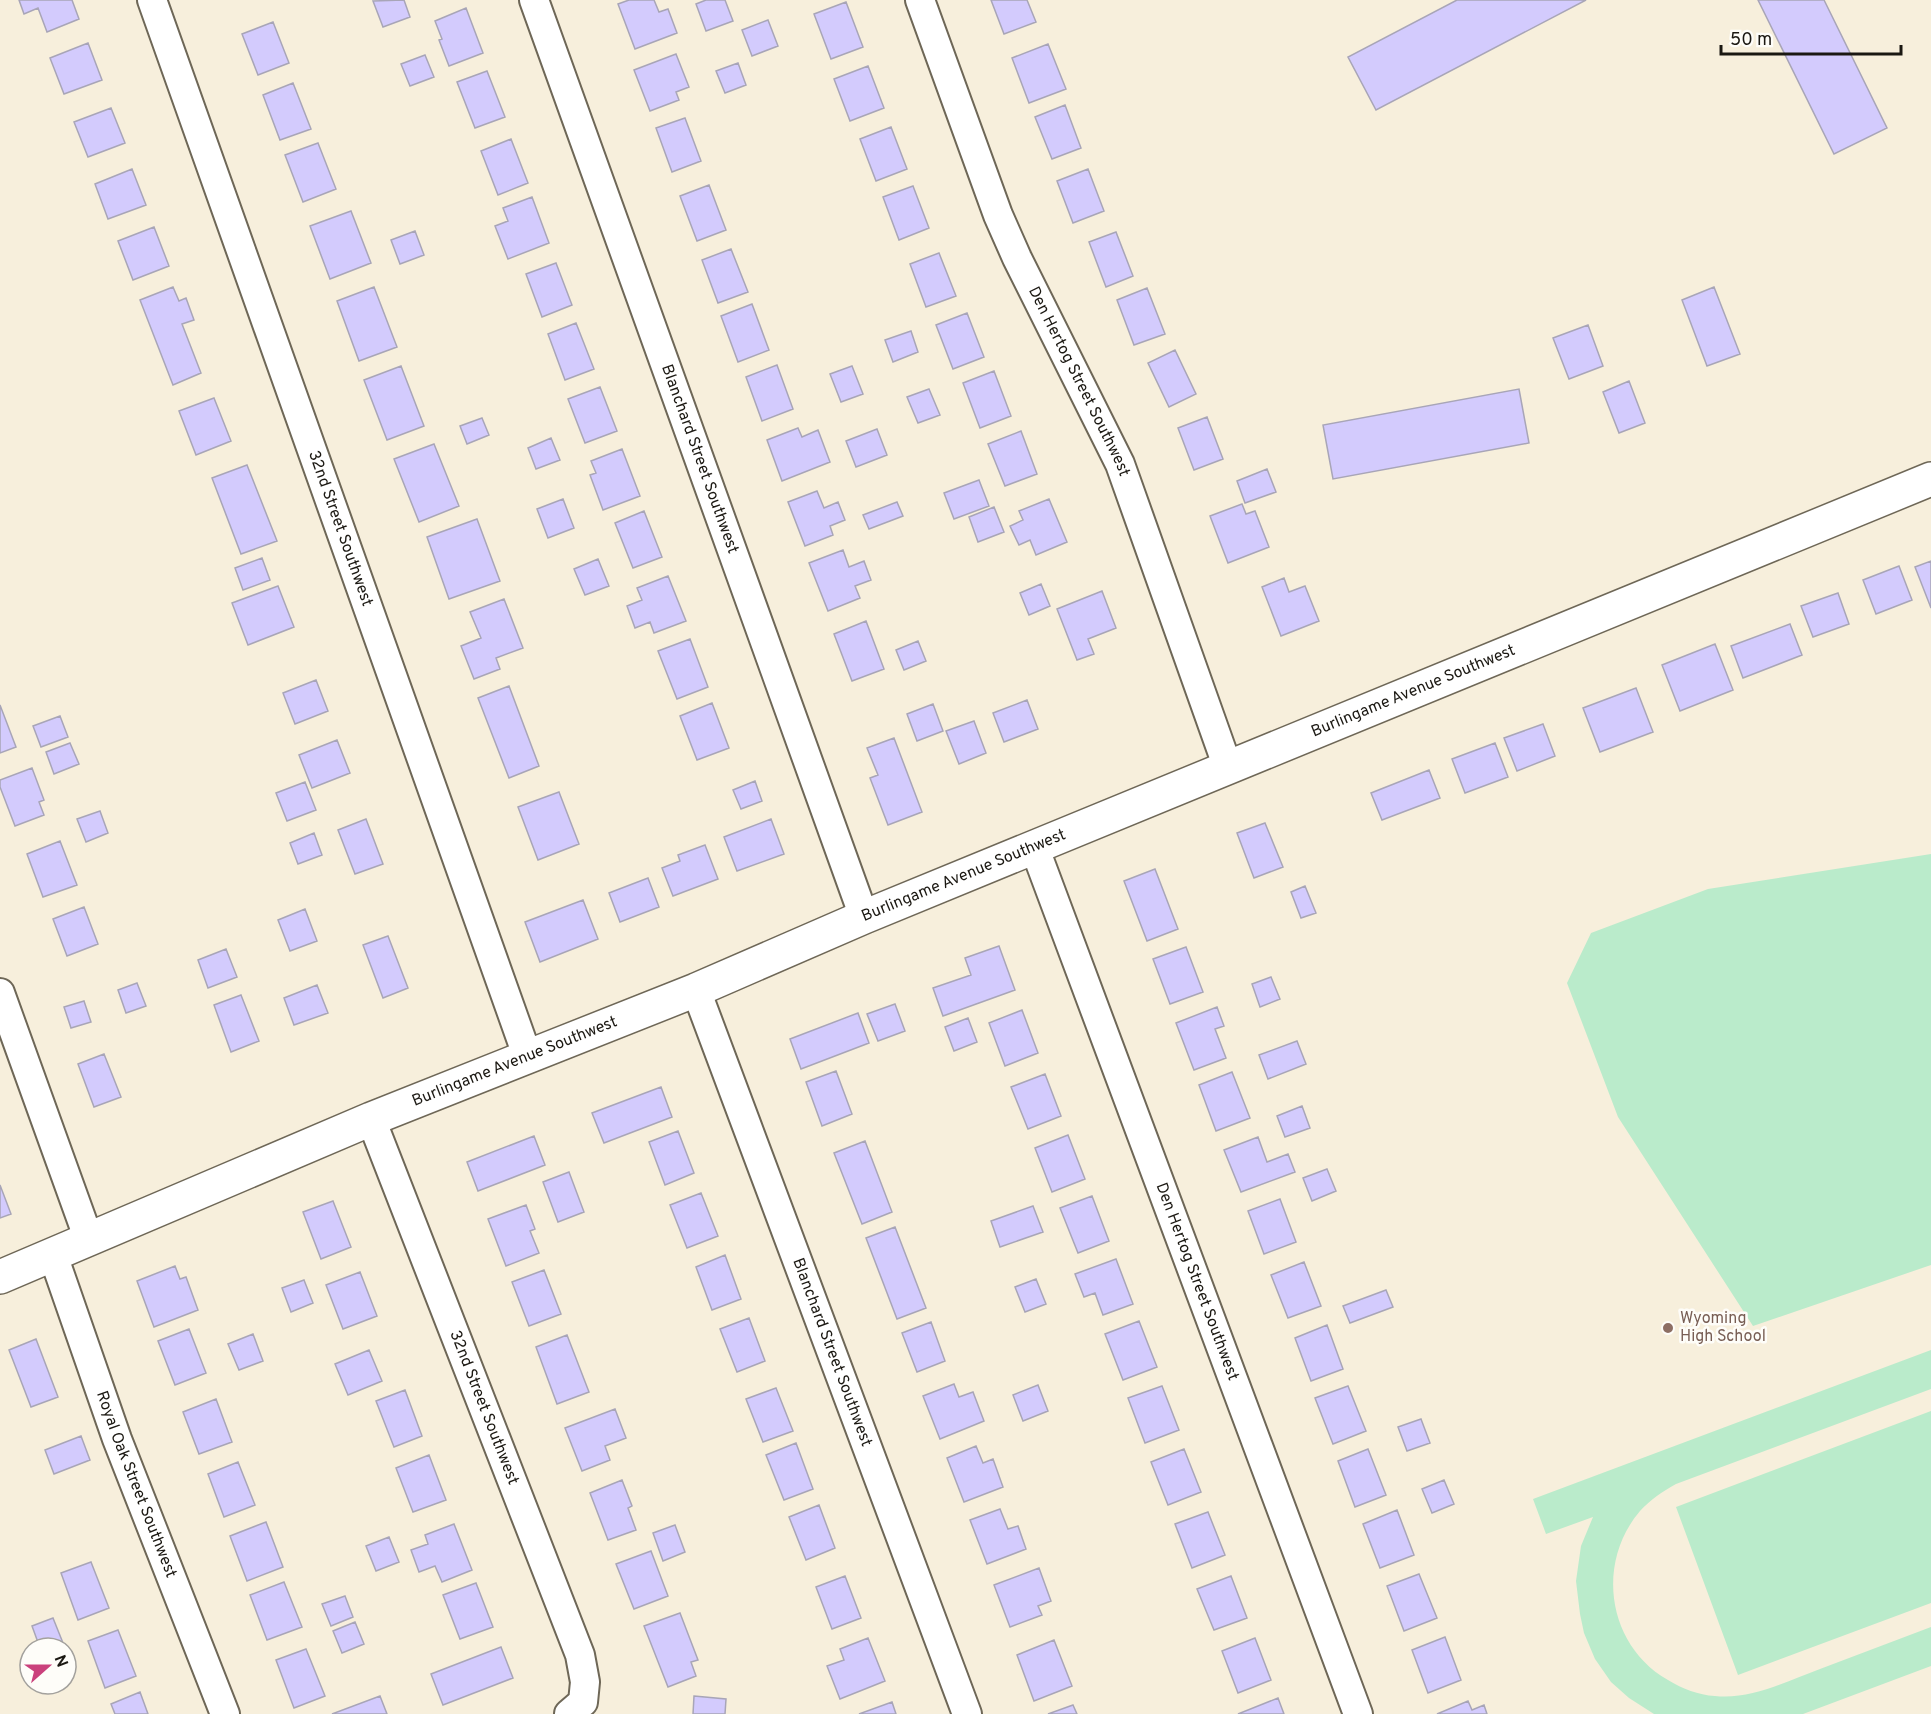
<svg xmlns="http://www.w3.org/2000/svg" width="1931" height="1714" viewBox="0 0 1931 1714" font-family="Overpass,sans-serif">
  <rect width="100%" height="100%" fill="#f7efdc"/>
  <!-- green -->
  <path fill="#baebcb" d="M 1931,854 L 1931,1265 L 1753,1326 L 1618,1117 L 1567,983 L 1591,933 L 1708,889 Z
    M 1931,1350 L 1931,1389 L 1676,1484 C 1663,1491 1650,1500 1640,1511 C 1595,1564 1608,1646 1668,1680 C 1683,1689 1698,1695 1715,1696 C 1751,1700 1787,1681 1820,1669 C 1857,1655 1894,1641 1931,1627 L 1931,1666 L 1803,1714 L 1654,1714 L 1629,1698 L 1611,1682 L 1595,1659 L 1584,1633 L 1580,1614 L 1576,1581 L 1581,1546 L 1593,1517 L 1546,1534 L 1533,1499 Z
    M 1931,1411 L 1931,1603 L 1738,1675 L 1676,1507 Z"/>
  <!-- building -->
  <path fill="#d3cbfd" stroke="#a8a5b7" stroke-width="1.5" d="M 19,0 L 72,0 L 79,19 L 47,32 L 38,8 L 24,14 Z
    M 404,0 L 410,17 L 383,27 L 373,1 Z
    M 629,0 L 654,0 L 659,12 L 668,9 L 677,33 L 635,49 L 618,4 Z
    M 706,0 L 725,0 L 733,21 L 706,31 L 696,4 Z
    M 991,0 L 1027,0 L 1036,22 L 1004,34 Z
    M 1457,0 L 1586,0 L 1376,110 L 1348,57 Z
    M 1758,0 L 1824,0 L 1887,128 L 1834,154 Z
    M 846,2 L 863,47 L 831,59 L 814,14 Z
    M 466,8 L 483,53 L 449,66 L 439,40 L 442,39 L 435,21 Z
    M 768,20 L 778,46 L 752,56 L 742,30 Z
    M 273,22 L 289,63 L 258,75 L 242,34 Z
    M 88,43 L 102,80 L 64,94 L 50,58 Z
    M 1048,44 L 1066,89 L 1029,103 L 1012,58 Z
    M 676,54 L 689,87 L 676,92 L 679,100 L 650,111 L 634,70 Z
    M 425,55 L 434,77 L 410,86 L 401,64 Z
    M 738,63 L 746,85 L 725,93 L 716,71 Z
    M 868,66 L 884,108 L 850,121 L 834,79 Z
    M 487,71 L 505,117 L 475,128 L 457,82 Z
    M 293,83 L 311,129 L 280,140 L 263,95 Z
    M 1065,105 L 1081,148 L 1052,159 L 1035,117 Z
    M 111,108 L 125,143 L 88,157 L 74,122 Z
    M 685,118 L 701,161 L 672,172 L 656,128 Z
    M 891,127 L 907,169 L 876,181 L 860,139 Z
    M 511,139 L 528,183 L 498,195 L 481,151 Z
    M 318,143 L 336,189 L 303,202 L 285,155 Z
    M 132,169 L 146,205 L 108,219 L 95,184 Z
    M 1088,169 L 1104,211 L 1073,223 L 1057,181 Z
    M 709,185 L 726,230 L 697,241 L 680,196 Z
    M 913,186 L 929,228 L 899,240 L 883,197 Z
    M 532,197 L 549,243 L 508,259 L 495,226 L 508,221 L 503,208 Z
    M 351,211 L 371,263 L 330,279 L 310,226 Z
    M 154,227 L 169,266 L 133,280 L 118,241 Z
    M 415,231 L 424,255 L 400,264 L 391,240 Z
    M 1116,232 L 1133,276 L 1106,287 L 1089,242 Z
    M 731,249 L 748,292 L 718,303 L 702,260 Z
    M 939,253 L 956,296 L 926,307 L 910,264 Z
    M 556,263 L 572,305 L 542,317 L 526,274 Z
    M 173,287 L 179,301 L 186,298 L 194,320 L 182,324 L 201,373 L 173,385 L 140,300 Z
    M 374,287 L 397,347 L 359,361 L 337,301 Z
    M 1714,287 L 1740,354 L 1707,366 L 1682,300 Z
    M 1147,288 L 1165,334 L 1134,345 L 1117,300 Z
    M 752,304 L 769,350 L 738,362 L 721,316 Z
    M 967,313 L 984,357 L 953,369 L 936,325 Z
    M 576,323 L 594,369 L 565,380 L 548,334 Z
    M 1588,325 L 1603,366 L 1569,379 L 1553,338 Z
    M 911,331 L 918,352 L 893,362 L 885,340 Z
    M 1175,350 L 1196,394 L 1169,407 L 1148,363 Z
    M 777,365 L 793,409 L 762,421 L 746,377 Z
    M 401,366 L 424,426 L 387,440 L 364,380 Z
    M 852,366 L 863,394 L 841,402 L 830,374 Z
    M 994,371 L 1011,416 L 980,428 L 963,383 Z
    M 1629,381 L 1645,423 L 1619,433 L 1603,392 Z
    M 600,387 L 617,431 L 585,443 L 568,399 Z
    M 929,389 L 940,415 L 918,423 L 907,397 Z
    M 1519,389 L 1529,443 L 1333,479 L 1323,425 Z
    M 214,398 L 231,441 L 196,455 L 179,411 Z
    M 1207,417 L 1223,459 L 1194,470 L 1178,428 Z
    M 482,418 L 489,435 L 467,444 L 460,426 Z
    M 798,428 L 802,437 L 818,430 L 830,462 L 782,481 L 767,440 Z
    M 877,429 L 887,455 L 856,467 L 846,441 Z
    M 1021,431 L 1037,474 L 1005,486 L 988,444 Z
    M 551,438 L 560,460 L 536,469 L 528,448 Z
    M 434,444 L 459,506 L 419,522 L 394,459 Z
    M 622,449 L 640,496 L 603,510 L 590,475 L 596,473 L 591,461 Z
    M 247,465 L 277,541 L 241,554 L 212,478 Z
    M 1267,469 L 1276,492 L 1245,503 L 1237,481 Z
    M 979,480 L 989,506 L 954,519 L 944,493 Z
    M 817,491 L 824,508 L 838,502 L 845,520 L 830,526 L 833,535 L 805,546 L 788,502 Z
    M 563,499 L 574,528 L 548,538 L 537,509 Z
    M 1049,499 L 1067,542 L 1036,555 L 1030,540 L 1019,545 L 1010,526 L 1023,520 L 1019,511 Z
    M 897,502 L 903,516 L 869,529 L 863,515 Z
    M 1242,504 L 1246,514 L 1255,511 L 1269,547 L 1228,563 L 1210,516 Z
    M 994,507 L 1004,532 L 978,542 L 969,517 Z
    M 644,511 L 662,557 L 633,568 L 615,523 Z
    M 477,519 L 500,581 L 449,599 L 427,537 Z
    M 843,550 L 849,567 L 864,561 L 871,580 L 855,586 L 860,598 L 828,611 L 809,563 Z
    M 262,558 L 270,580 L 243,590 L 235,568 Z
    M 598,559 L 609,586 L 585,595 L 574,569 Z
    M 1931,561 L 1931,608 L 1915,567 Z
    M 1899,566 L 1912,600 L 1876,614 L 1863,580 Z
    M 668,576 L 686,621 L 654,633 L 650,622 L 635,628 L 627,606 L 642,600 L 637,588 Z
    M 1284,578 L 1289,592 L 1305,586 L 1319,621 L 1281,636 L 1262,587 Z
    M 1041,584 L 1050,606 L 1029,615 L 1020,593 Z
    M 278,586 L 294,627 L 248,645 L 232,603 Z
    M 1102,591 L 1116,628 L 1088,639 L 1094,654 L 1077,660 L 1057,609 Z
    M 1838,593 L 1849,624 L 1813,637 L 1801,606 Z
    M 504,599 L 523,648 L 496,658 L 500,669 L 474,679 L 461,646 L 481,638 L 470,612 Z
    M 866,621 L 884,669 L 852,681 L 834,634 Z
    M 1790,624 L 1802,655 L 1743,678 L 1731,646 Z
    M 690,639 L 708,687 L 677,699 L 658,651 Z
    M 918,641 L 926,661 L 904,670 L 896,650 Z
    M 1715,644 L 1733,690 L 1680,711 L 1662,665 Z
    M 316,680 L 328,711 L 295,724 L 283,693 Z
    M 509,686 L 539,766 L 509,778 L 478,698 Z
    M 1636,688 L 1653,732 L 1600,752 L 1583,708 Z
    M 1027,700 L 1038,729 L 1004,742 L 993,713 Z
    M 712,703 L 729,748 L 697,760 L 680,716 Z
    M 933,704 L 943,731 L 917,741 L 907,714 Z
    M 0,705 L 16,747 L 0,753 Z
    M 60,716 L 68,737 L 41,747 L 33,726 Z
    M 974,721 L 986,753 L 959,764 L 946,731 Z
    M 1543,724 L 1555,756 L 1517,771 L 1504,738 Z
    M 894,738 L 922,812 L 888,825 L 870,778 L 878,775 L 867,748 Z
    M 337,740 L 350,773 L 312,788 L 299,755 Z
    M 70,743 L 79,764 L 54,774 L 46,752 Z
    M 1495,743 L 1508,777 L 1465,793 L 1452,759 Z
    M 32,768 L 44,800 L 39,802 L 44,815 L 15,826 L 0,787 L 0,780 Z
    M 1429,770 L 1440,798 L 1382,820 L 1371,793 Z
    M 755,781 L 762,801 L 741,809 L 733,790 Z
    M 305,782 L 316,810 L 287,821 L 276,793 Z
    M 559,792 L 579,844 L 538,860 L 518,807 Z
    M 100,811 L 108,833 L 86,842 L 77,819 Z
    M 366,819 L 383,864 L 355,874 L 338,830 Z
    M 771,819 L 784,854 L 737,871 L 724,837 Z
    M 1265,823 L 1283,867 L 1254,878 L 1237,833 Z
    M 314,833 L 322,855 L 298,864 L 290,843 Z
    M 60,841 L 77,885 L 43,897 L 27,854 Z
    M 705,845 L 718,879 L 673,896 L 662,868 L 680,861 L 678,855 Z
    M 1155,869 L 1178,929 L 1147,941 L 1124,881 Z
    M 648,878 L 659,907 L 620,922 L 609,893 Z
    M 1305,886 L 1316,913 L 1301,918 L 1291,892 Z
    M 583,900 L 598,939 L 540,962 L 525,922 Z
    M 84,907 L 98,944 L 67,956 L 53,919 Z
    M 305,909 L 317,941 L 290,951 L 278,920 Z
    M 388,936 L 408,988 L 383,998 L 363,945 Z
    M 999,946 L 1015,990 L 943,1016 L 933,988 L 971,975 L 965,958 Z
    M 1186,947 L 1203,992 L 1170,1004 L 1153,959 Z
    M 226,949 L 237,977 L 208,988 L 198,960 Z
    M 1271,977 L 1280,999 L 1260,1007 L 1252,984 Z
    M 137,983 L 146,1006 L 126,1013 L 118,990 Z
    M 317,985 L 328,1013 L 294,1025 L 284,998 Z
    M 241,995 L 259,1041 L 231,1052 L 214,1005 Z
    M 84,1001 L 91,1022 L 71,1028 L 64,1007 Z
    M 895,1004 L 905,1031 L 878,1041 L 867,1014 Z
    M 1217,1007 L 1224,1026 L 1215,1029 L 1226,1058 L 1194,1070 L 1176,1023 Z
    M 1022,1010 L 1038,1053 L 1005,1066 L 989,1023 Z
    M 858,1013 L 869,1043 L 801,1069 L 790,1039 Z
    M 968,1018 L 977,1042 L 954,1051 L 945,1027 Z
    M 1297,1041 L 1306,1064 L 1268,1079 L 1259,1055 Z
    M 104,1054 L 121,1097 L 94,1107 L 78,1064 Z
    M 836,1071 L 852,1114 L 822,1126 L 806,1082 Z
    M 1232,1072 L 1250,1118 L 1216,1131 L 1199,1085 Z
    M 1045,1074 L 1061,1116 L 1028,1129 L 1011,1087 Z
    M 661,1087 L 672,1117 L 604,1143 L 592,1113 Z
    M 1302,1106 L 1310,1128 L 1285,1137 L 1277,1116 Z
    M 678,1131 L 694,1173 L 665,1185 L 649,1142 Z
    M 1068,1135 L 1085,1179 L 1052,1192 L 1035,1148 Z
    M 534,1136 L 545,1165 L 478,1191 L 467,1162 Z
    M 1258,1137 L 1267,1162 L 1288,1154 L 1295,1172 L 1241,1192 L 1224,1150 Z
    M 865,1141 L 892,1212 L 862,1224 L 834,1153 Z
    M 1327,1169 L 1336,1191 L 1312,1201 L 1303,1178 Z
    M 569,1172 L 584,1212 L 558,1222 L 543,1182 Z
    M 0,1185 L 11,1214 L 0,1218 Z
    M 701,1193 L 718,1236 L 687,1248 L 670,1205 Z
    M 1092,1196 L 1109,1241 L 1078,1253 L 1060,1208 Z
    M 1280,1199 L 1296,1242 L 1264,1254 L 1248,1211 Z
    M 333,1201 L 351,1247 L 321,1259 L 303,1212 Z
    M 526,1205 L 535,1229 L 530,1231 L 539,1253 L 506,1266 L 488,1219 Z
    M 1033,1206 L 1043,1232 L 1000,1247 L 991,1221 Z
    M 895,1227 L 926,1308 L 897,1319 L 866,1238 Z
    M 725,1255 L 741,1299 L 712,1310 L 696,1267 Z
    M 1116,1259 L 1133,1304 L 1103,1315 L 1095,1293 L 1084,1297 L 1075,1274 Z
    M 1304,1262 L 1321,1306 L 1288,1318 L 1271,1275 Z
    M 175,1266 L 180,1279 L 186,1277 L 198,1310 L 154,1327 L 137,1281 Z
    M 544,1270 L 561,1314 L 529,1326 L 512,1282 Z
    M 360,1272 L 377,1316 L 343,1329 L 326,1285 Z
    M 1036,1279 L 1046,1304 L 1025,1312 L 1015,1287 Z
    M 304,1280 L 313,1303 L 291,1312 L 282,1288 Z
    M 1386,1290 L 1393,1307 L 1350,1323 L 1343,1306 Z
    M 749,1318 L 765,1361 L 737,1372 L 720,1329 Z
    M 1139,1321 L 1157,1367 L 1123,1380 L 1105,1334 Z
    M 931,1322 L 945,1361 L 917,1372 L 902,1333 Z
    M 1327,1325 L 1343,1369 L 1311,1381 L 1295,1338 Z
    M 189,1329 L 206,1373 L 175,1385 L 158,1341 Z
    M 253,1334 L 263,1361 L 239,1370 L 228,1344 Z
    M 567,1335 L 589,1392 L 557,1404 L 536,1347 Z
    M 36,1339 L 58,1397 L 31,1407 L 9,1350 Z
    M 369,1350 L 382,1381 L 348,1395 L 335,1364 Z
    M 954,1384 L 959,1397 L 973,1392 L 984,1421 L 940,1439 L 923,1396 Z
    M 1038,1385 L 1048,1411 L 1023,1421 L 1013,1395 Z
    M 1162,1386 L 1179,1430 L 1145,1443 L 1128,1398 Z
    M 1348,1386 L 1366,1431 L 1333,1444 L 1315,1398 Z
    M 776,1388 L 793,1431 L 763,1442 L 746,1399 Z
    M 405,1390 L 422,1436 L 394,1447 L 376,1401 Z
    M 216,1399 L 232,1442 L 199,1454 L 183,1412 Z
    M 615,1409 L 626,1438 L 605,1446 L 610,1460 L 582,1471 L 565,1428 Z
    M 1421,1419 L 1430,1443 L 1407,1451 L 1398,1427 Z
    M 81,1436 L 90,1460 L 54,1474 L 45,1450 Z
    M 796,1443 L 813,1489 L 784,1500 L 766,1455 Z
    M 976,1446 L 983,1463 L 993,1459 L 1003,1487 L 964,1502 L 947,1458 Z
    M 1184,1449 L 1201,1492 L 1168,1505 L 1151,1462 Z
    M 1368,1449 L 1386,1495 L 1355,1507 L 1338,1461 Z
    M 429,1455 L 446,1500 L 413,1512 L 396,1468 Z
    M 238,1462 L 255,1505 L 224,1517 L 208,1474 Z
    M 622,1480 L 632,1506 L 628,1508 L 636,1530 L 608,1540 L 590,1493 Z
    M 1444,1480 L 1454,1504 L 1432,1513 L 1422,1489 Z
    M 819,1505 L 835,1548 L 806,1560 L 789,1517 Z
    M 1000,1509 L 1008,1529 L 1018,1526 L 1026,1549 L 987,1564 L 970,1520 Z
    M 1397,1510 L 1414,1555 L 1380,1568 L 1363,1524 Z
    M 1208,1512 L 1225,1555 L 1192,1568 L 1175,1524 Z
    M 266,1522 L 283,1567 L 247,1581 L 230,1536 Z
    M 454,1524 L 472,1570 L 442,1582 L 435,1566 L 419,1572 L 411,1550 L 428,1544 L 425,1535 Z
    M 675,1525 L 685,1552 L 663,1561 L 653,1533 Z
    M 389,1537 L 399,1562 L 376,1571 L 366,1546 Z
    M 651,1551 L 668,1596 L 634,1609 L 616,1564 Z
    M 91,1562 L 109,1608 L 78,1620 L 61,1573 Z
    M 1039,1568 L 1051,1601 L 1038,1606 L 1042,1615 L 1010,1627 L 994,1585 Z
    M 1419,1574 L 1437,1618 L 1404,1631 L 1387,1586 Z
    M 845,1576 L 861,1618 L 832,1629 L 816,1587 Z
    M 1231,1576 L 1247,1618 L 1214,1630 L 1197,1589 Z
    M 284,1582 L 302,1627 L 267,1640 L 250,1595 Z
    M 476,1583 L 493,1627 L 460,1639 L 443,1595 Z
    M 345,1596 L 353,1617 L 331,1626 L 322,1604 Z
    M 680,1613 L 698,1660 L 691,1662 L 696,1676 L 668,1687 L 644,1626 Z
    M 53,1618 L 65,1648 L 40,1648 L 32,1626 Z
    M 355,1622 L 364,1644 L 342,1653 L 333,1631 Z
    M 118,1630 L 136,1676 L 105,1688 L 88,1641 Z
    M 1445,1637 L 1461,1680 L 1428,1693 L 1412,1650 Z
    M 868,1638 L 885,1681 L 840,1699 L 827,1666 L 844,1660 L 840,1649 Z
    M 1255,1638 L 1271,1680 L 1238,1693 L 1222,1651 Z
    M 1054,1640 L 1072,1686 L 1034,1701 L 1017,1655 Z
    M 501,1647 L 513,1678 L 443,1705 L 431,1674 Z
    M 306,1649 L 325,1696 L 294,1708 L 276,1660 Z
    M 140,1692 L 148,1714 L 115,1714 L 111,1704 Z
    M 380,1696 L 387,1714 L 332,1714 Z
    M 694,1696 L 726,1699 L 725,1714 L 693,1714 Z
    M 1278,1698 L 1284,1714 L 1238,1714 Z
    M 1468,1701 L 1472,1710 L 1484,1705 L 1487,1714 L 1437,1714 Z
    M 892,1702 L 896,1714 L 859,1714 Z
    M 1073,1705 L 1077,1714 L 1048,1714 Z"/>
  <g fill="none" stroke-linecap="round" stroke-linejoin="round">
    <defs>
      <g id="street">
        <path id="s1" d="M 152,0 L 528,1058"/>
        <path id="s2" d="M 534,0 L 864,917"/>
        <path id="s3" d="M 920,0 L 998,215 L 1017,258 L 1120,464 L 1228,768"/>
        <path id="s4" d="M 1035,849 L 1358,1714"/>
        <path id="s5" d="M 696,990 L 967,1714"/>
        <path d="M 0,993 L 89,1240"/>
        <path id="s6" d="M 371,1119 L 580,1655 L 585,1682 L 583,1702 L 569,1714"/>
        <path id="s7" d="M 53,1255 L 117,1439 L 225,1714"/>
      </g>
      <g id="secondary">
        <path id="s8" d="M 0,1277 L 371,1119 L 696,990 L 864,917 L 1931,479"/>
      </g>
    </defs>
    <!-- street casing -->
    <use href="#street" stroke="#6e6757" stroke-width="32"/>
    <!-- secondary casing -->
    <use href="#secondary" stroke="#6e6757" stroke-width="36"/>
    <!-- street -->
    <use href="#street" stroke="#fff" stroke-width="28"/>
    <!-- secondary -->
    <use href="#secondary" stroke="#fff" stroke-width="33"/>
  </g>
  <!-- markers -->
  <circle fill="#8d6e63" stroke="#fefdf9" stroke-width="2" cx="1668" cy="1328" r="6"/>
  <g text-anchor="middle" dominant-baseline="central" stroke-width="5" stroke-linejoin="round" paint-order="stroke">
    <!-- street labels -->
    <g font-size="16" fill="#1b1812" stroke="#fefdf9">
      <text stroke="none"><textPath href="#s3" startOffset="414">Den Hertog Street Southwest</textPath></text>
      <text stroke="none"><textPath href="#s2" startOffset="488">Blanchard Street Southwest</textPath></text>
      <text stroke="none"><textPath href="#s1" startOffset="561">32nd Street Southwest</textPath></text>
      <text stroke="none"><textPath href="#s8" startOffset="1530">Burlingame Avenue Southwest</textPath></text>
      <text stroke="none"><textPath href="#s8" startOffset="1044">Burlingame Avenue Southwest</textPath></text>
      <text stroke="none"><textPath href="#s8" startOffset="558">Burlingame Avenue Southwest</textPath></text>
      <text stroke="none"><textPath href="#s4" startOffset="462">Den Hertog Street Southwest</textPath></text>
      <text stroke="none"><textPath href="#s5" startOffset="387">Blanchard Street Southwest</textPath></text>
      <text stroke="none"><textPath href="#s6" startOffset="310">32nd Street Southwest</textPath></text>
      <text stroke="none"><textPath href="#s7" startOffset="244">Royal Oak Street Southwest</textPath></text>
    </g>
    <!-- education labels -->
    <g font-size="16" fill="#785e54" stroke="#fefdf9" text-anchor="start">
      <text x="1680" y="1319">Wyoming<tspan x="1680" dy="18">High School</tspan></text>
    </g>
  </g>
  <!-- north arrow -->
  <g transform="translate(48 1666) rotate(69)"><circle r="28" fill="#fefdf9" stroke="#a3a19d" stroke-width="1.5"/>
  <path d="M0-4.5L10 22L0 15L-10 22Z" fill="#ca417c"/>
  <text y="-9" font-size="16" font-weight="bold" text-anchor="middle" fill="#1b1812">N</text>
  </g>
  <!-- scale -->
  <path d="M1721 45v9h180v-9" fill="none" stroke="#1b1812" stroke-width="3"/>
  <text x="1730" y="45" font-size="18" fill="#1b1812" stroke="#fefdf9" stroke-width="4.5" paint-order="stroke">50 m</text>
</svg>
